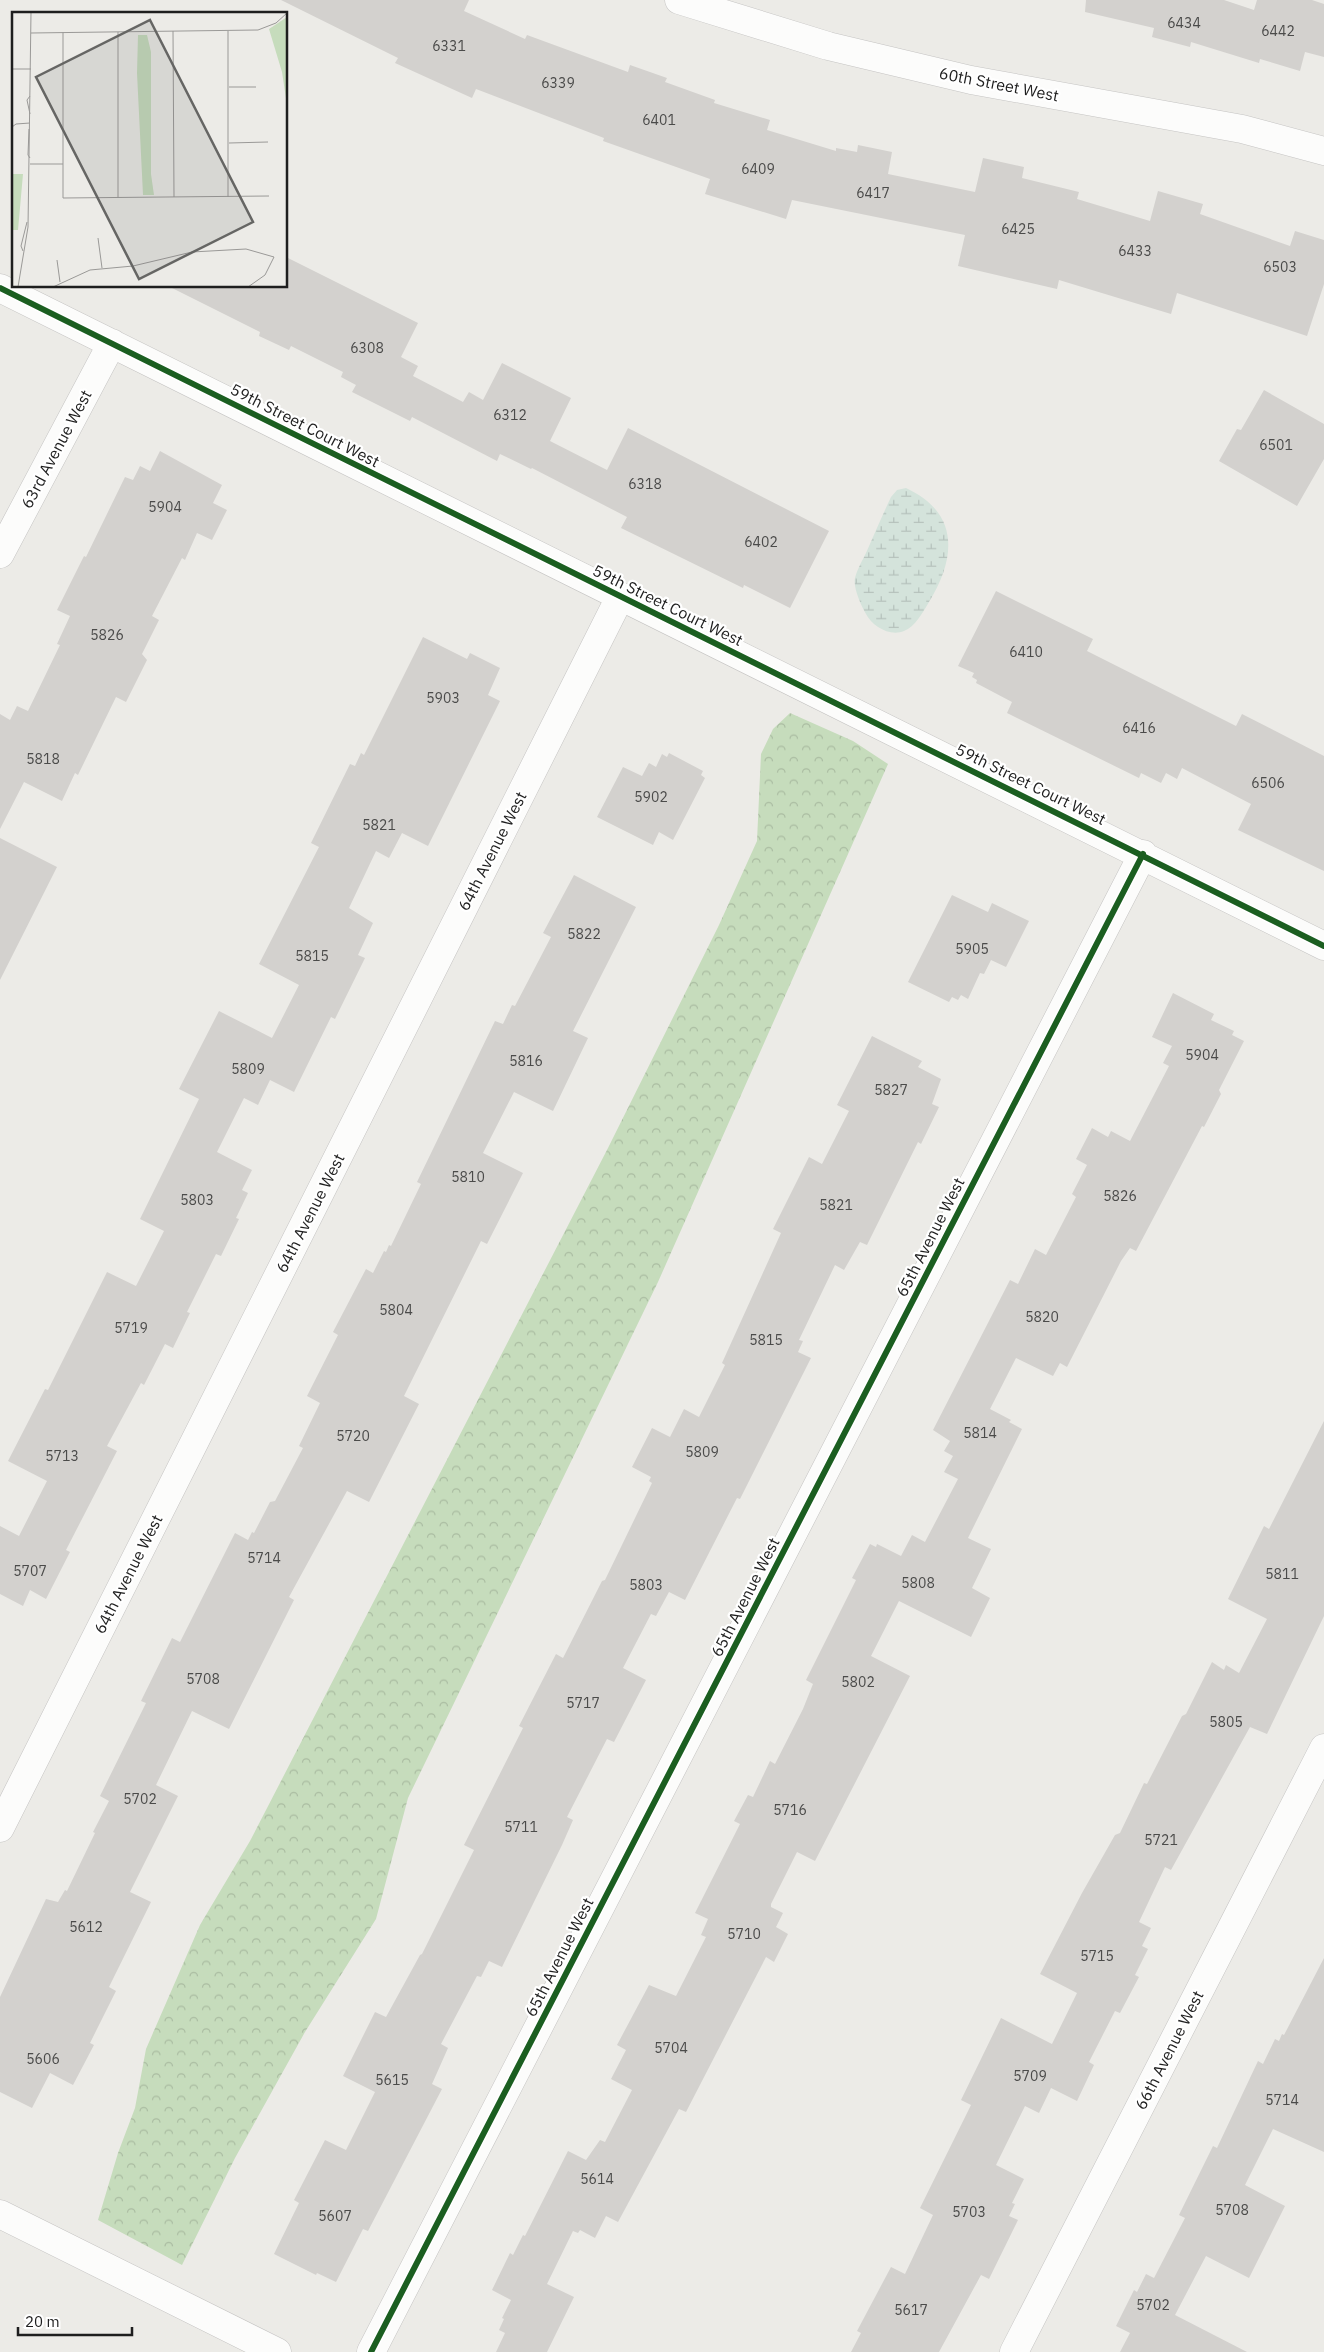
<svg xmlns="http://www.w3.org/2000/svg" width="1324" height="2352" viewBox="0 0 1324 2352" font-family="'IBM Plex Sans',sans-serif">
  <defs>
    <pattern id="forest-crowns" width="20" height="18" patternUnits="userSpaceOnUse" patternTransform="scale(1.25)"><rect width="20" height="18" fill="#c6dcbc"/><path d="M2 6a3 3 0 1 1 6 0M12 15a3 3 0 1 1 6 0" fill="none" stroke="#aabca1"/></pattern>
    <pattern id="wetland-marsh" width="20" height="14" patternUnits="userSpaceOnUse" patternTransform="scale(1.25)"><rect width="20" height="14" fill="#d4e3db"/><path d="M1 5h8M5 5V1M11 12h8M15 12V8" fill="none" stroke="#b6c2bc"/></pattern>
  </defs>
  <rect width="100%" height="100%" fill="#ecebe7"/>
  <!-- forest -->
  <path fill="url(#forest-crowns)" d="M 790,713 L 853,741 L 888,764 L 658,1282 L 408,1798 L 376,1919 L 305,2032 L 235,2158 L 182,2265 L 98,2220 L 118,2153 L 135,2108 L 146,2049 L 200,1925 L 250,1841 L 608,1148 L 719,925 L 757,841 L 761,754 L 773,729 Z"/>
  <!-- wetland -->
  <path fill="url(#wetland-marsh)" d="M 906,488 C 960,513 956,558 929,602 C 923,612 915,627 904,631 C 890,637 872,626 866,614 C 861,605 853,588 855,578 C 857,570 862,561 866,553 C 874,535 882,516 891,497 L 897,490 Z"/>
  <!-- building -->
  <path fill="#d3d1ce" d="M 281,0 L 469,0 L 464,11 L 525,39 L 527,35 L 628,72 L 630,65 L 667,78 L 665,82 L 715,100 L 714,103 L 770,120 L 767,130 L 836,151 L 836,148 L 857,152 L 858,145 L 892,152 L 888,174 L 975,192 L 983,158 L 1024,167 L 1022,178 L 1079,192 L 1077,199 L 1150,221 L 1158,191 L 1203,204 L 1200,214 L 1290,246 L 1295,231 L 1324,240 L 1324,284 L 1307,336 L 1177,293 L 1171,314 L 1059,280 L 1057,289 L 958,266 L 965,235 L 792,200 L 786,219 L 705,194 L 710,179 L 603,141 L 604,138 L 476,89 L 472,98 L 395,63 L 398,58 Z
    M 1086,0 L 1224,0 L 1254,10 L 1257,0 L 1312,0 L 1324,4 L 1324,57 L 1305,52 L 1300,71 L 1260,59 L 1259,63 L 1191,42 L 1190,47 L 1152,37 L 1154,28 L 1085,12 Z
    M 286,257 L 418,323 L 401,357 L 418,366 L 413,376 L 463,402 L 469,392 L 483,400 L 502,363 L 571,398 L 550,441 L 607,470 L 628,428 L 829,531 L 790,608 L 744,585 L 743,588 L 621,528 L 627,517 L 532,468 L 531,469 L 500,454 L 497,461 L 412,417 L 410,421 L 352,392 L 356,385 L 341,377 L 343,372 L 291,346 L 289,350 L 259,336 L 260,332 L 168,286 L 286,286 Z
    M 1264,390 L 1324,424 L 1324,459 L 1297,506 L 1219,461 L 1237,429 L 1241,430 Z
    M 160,451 L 222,485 L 213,503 L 227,510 L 212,540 L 197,533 L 185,560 L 182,558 L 152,616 L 159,620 L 142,654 L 147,660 L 126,702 L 116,697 L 78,775 L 75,773 L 62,801 L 24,782 L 0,829 L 0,714 L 10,720 L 17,706 L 28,711 L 60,645 L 57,644 L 70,616 L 57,610 L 84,556 L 86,557 L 125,477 L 133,480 L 140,466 L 150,471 Z
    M 996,591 L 1093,639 L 1087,651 L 1236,726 L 1242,714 L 1324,756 L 1324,871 L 1238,830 L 1251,804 L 1182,768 L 1177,779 L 1166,773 L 1161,783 L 1141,773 L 1139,778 L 1007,713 L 1012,702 L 976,683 L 977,680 L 972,677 L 974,673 L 958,666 Z
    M 423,637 L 467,659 L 470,653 L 500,668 L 488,695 L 500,701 L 428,846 L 402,833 L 389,858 L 376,851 L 349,908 L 373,923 L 358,955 L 365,958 L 335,1019 L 331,1017 L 294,1092 L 270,1080 L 258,1105 L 244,1098 L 217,1152 L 252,1170 L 242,1190 L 248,1193 L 236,1218 L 239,1219 L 221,1256 L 216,1254 L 187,1312 L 190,1313 L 173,1348 L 165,1344 L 144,1385 L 141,1383 L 107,1446 L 117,1451 L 66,1550 L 70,1552 L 46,1599 L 30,1590 L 23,1606 L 0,1594 L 0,1526 L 19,1536 L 47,1481 L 8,1461 L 45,1389 L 48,1390 L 107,1272 L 136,1286 L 164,1231 L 140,1219 L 199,1099 L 179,1089 L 219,1011 L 272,1038 L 299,985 L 259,964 L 319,847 L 311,843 L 350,764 L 355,766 L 361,753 L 364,755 Z
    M 669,753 L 703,771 L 701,775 L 705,778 L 673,840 L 659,832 L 653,845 L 597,817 L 623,767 L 642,776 L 649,763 L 656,767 L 662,754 L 667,757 Z
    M 0,838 L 57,867 L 0,980 Z
    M 574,875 L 636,907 L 573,1031 L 588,1038 L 553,1111 L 514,1092 L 483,1153 L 523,1173 L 487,1244 L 481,1241 L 404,1396 L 419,1404 L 369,1502 L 347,1491 L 289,1597 L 294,1600 L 229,1729 L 192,1711 L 156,1785 L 178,1796 L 130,1892 L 151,1902 L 109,1987 L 116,1991 L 90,2043 L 94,2045 L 73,2085 L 50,2073 L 32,2108 L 0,2092 L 0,1997 L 46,1899 L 58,1902 L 65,1890 L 67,1891 L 95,1833 L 93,1832 L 109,1801 L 100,1796 L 146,1703 L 141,1701 L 172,1638 L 180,1642 L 235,1533 L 248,1540 L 252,1532 L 254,1533 L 270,1502 L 275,1501 L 303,1448 L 299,1446 L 320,1403 L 307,1396 L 338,1335 L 333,1332 L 366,1269 L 373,1273 L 384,1251 L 386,1252 L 389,1245 L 391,1246 L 421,1184 L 417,1182 L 495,1021 L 503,1024 L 512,1005 L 515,1006 L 551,937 L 543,933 Z
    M 952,895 L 988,912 L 992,903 L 1029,921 L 1006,967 L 991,960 L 984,974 L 980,973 L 968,999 L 961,995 L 958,1000 L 952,997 L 949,1002 L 908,982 Z
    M 1173,993 L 1214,1014 L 1211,1020 L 1234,1031 L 1232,1035 L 1244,1041 L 1219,1090 L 1221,1094 L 1204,1127 L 1202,1126 L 1136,1251 L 1130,1248 L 1121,1261 L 1067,1367 L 1060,1363 L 1053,1376 L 1016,1358 L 990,1409 L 1011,1420 L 1009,1422 L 1022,1429 L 968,1538 L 991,1549 L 972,1588 L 990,1598 L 971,1637 L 899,1601 L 871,1656 L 910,1676 L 815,1861 L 797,1852 L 771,1904 L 771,1907 L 783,1913 L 776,1927 L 788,1934 L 774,1962 L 766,1957 L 686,2112 L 679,2109 L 618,2222 L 606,2216 L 595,2238 L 580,2230 L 578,2233 L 573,2231 L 547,2284 L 574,2297 L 547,2352 L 496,2352 L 505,2333 L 499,2330 L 504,2319 L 502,2318 L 511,2300 L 492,2290 L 510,2253 L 513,2255 L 523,2235 L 525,2236 L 568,2151 L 586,2160 L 600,2140 L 605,2142 L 632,2090 L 611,2079 L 626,2050 L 617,2045 L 649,1985 L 676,1996 L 706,1937 L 701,1935 L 708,1919 L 695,1913 L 740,1824 L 734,1821 L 748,1795 L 753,1797 L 770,1761 L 775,1764 L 803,1709 L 813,1684 L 806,1680 L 856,1580 L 852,1578 L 870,1544 L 876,1547 L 877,1544 L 901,1556 L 912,1535 L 925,1542 L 958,1479 L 944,1472 L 953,1456 L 944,1451 L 950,1441 L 933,1430 L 1010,1280 L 1018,1284 L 1035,1249 L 1046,1255 L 1076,1197 L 1072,1194 L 1087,1165 L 1076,1159 L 1092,1128 L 1108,1137 L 1111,1131 L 1130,1141 L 1169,1066 L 1163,1063 L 1172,1046 L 1152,1037 Z
    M 872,1036 L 922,1061 L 918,1067 L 941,1079 L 932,1104 L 939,1107 L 921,1144 L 918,1142 L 867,1245 L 860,1242 L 844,1270 L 835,1265 L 799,1340 L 803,1341 L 798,1352 L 811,1358 L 740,1499 L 737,1498 L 685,1600 L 669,1592 L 656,1616 L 651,1614 L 623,1668 L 646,1680 L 614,1742 L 607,1739 L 567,1817 L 573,1820 L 562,1845 L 502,1967 L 489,1961 L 481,1977 L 477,1976 L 441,2044 L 448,2048 L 432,2084 L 442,2089 L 368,2231 L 363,2229 L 336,2282 L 317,2273 L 316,2275 L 274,2254 L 299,2203 L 294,2200 L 325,2140 L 346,2150 L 375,2092 L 343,2076 L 375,2012 L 386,2017 L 420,1955 L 422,1954 L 474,1850 L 464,1845 L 523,1728 L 519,1726 L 556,1654 L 563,1658 L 602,1581 L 605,1580 L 652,1483 L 649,1481 L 651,1477 L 632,1467 L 652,1428 L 670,1437 L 684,1409 L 699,1417 L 725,1365 L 722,1363 L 781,1233 L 773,1229 L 809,1157 L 822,1164 L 849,1111 L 837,1105 Z
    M 1324,1421 L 1324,1616 L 1267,1734 L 1250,1727 L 1171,1870 L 1165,1867 L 1139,1922 L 1151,1928 L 1142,1946 L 1148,1949 L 1135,1975 L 1139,1977 L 1120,2013 L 1115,2011 L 1089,2062 L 1094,2065 L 1077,2101 L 1051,2088 L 1039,2113 L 1025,2106 L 996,2165 L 1024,2179 L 1012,2203 L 1015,2204 L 1009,2216 L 1018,2220 L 989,2279 L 981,2275 L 939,2352 L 851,2352 L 861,2333 L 857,2331 L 891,2267 L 905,2274 L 933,2215 L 920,2208 L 971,2105 L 961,2100 L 1001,2018 L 1052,2044 L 1077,1993 L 1040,1974 L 1082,1893 L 1115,1835 L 1120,1833 L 1144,1783 L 1147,1784 L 1182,1716 L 1186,1714 L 1212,1662 L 1224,1670 L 1226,1665 L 1239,1673 L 1267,1619 L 1228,1599 L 1264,1526 L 1269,1529 Z
    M 1324,1958 L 1324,2152 L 1273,2129 L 1245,2185 L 1285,2206 L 1249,2278 L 1206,2256 L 1175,2315 L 1247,2352 L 1120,2352 L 1130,2333 L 1116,2326 L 1134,2290 L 1137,2292 L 1146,2274 L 1154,2278 L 1185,2218 L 1179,2215 L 1213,2146 L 1217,2148 L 1258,2061 L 1263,2064 L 1275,2039 L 1279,2041 L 1282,2034 L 1284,2035 Z"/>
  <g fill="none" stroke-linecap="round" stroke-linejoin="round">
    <defs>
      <path id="minor" d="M 679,0 L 828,46 L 971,80 L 1242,129 L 1324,151
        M 0,288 L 1324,946
        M 0,554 L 112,343
        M 0,1828 L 620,597
        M 0,2214 L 277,2352
        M 371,2352 L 1143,854
        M 1014,2352 L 1324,1748"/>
    </defs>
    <!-- minor casing -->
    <use href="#minor" stroke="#c5c4c3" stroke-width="29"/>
    <!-- minor -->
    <use href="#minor" stroke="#fcfcfb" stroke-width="28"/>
    <defs>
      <path id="cycleway" d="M 0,288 L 1324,946
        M 371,2352 L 1143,854"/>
    </defs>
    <!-- cycleway casing -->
    <use href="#cycleway" stroke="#fff" stroke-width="9"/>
    <!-- cycleway -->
    <use href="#cycleway" stroke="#1b5e20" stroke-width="6"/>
  </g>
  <g text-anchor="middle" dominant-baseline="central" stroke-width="4.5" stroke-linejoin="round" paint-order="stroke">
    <!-- number labels -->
    <g font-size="14" fill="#4b4b4a">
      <text x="1184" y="23">6434</text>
      <text x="1278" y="31">6442</text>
      <text x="449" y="46">6331</text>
      <text x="558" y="83">6339</text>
      <text x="659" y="120">6401</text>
      <text x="758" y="169">6409</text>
      <text x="873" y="193">6417</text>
      <text x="1018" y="229">6425</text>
      <text x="1135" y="251">6433</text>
      <text x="1280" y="267">6503</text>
      <text x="367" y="348">6308</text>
      <text x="510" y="415">6312</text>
      <text x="1276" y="445">6501</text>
      <text x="645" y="484">6318</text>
      <text x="165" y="507">5904</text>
      <text x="761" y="542">6402</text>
      <text x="107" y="635">5826</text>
      <text x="1026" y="652">6410</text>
      <text x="443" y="698">5903</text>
      <text x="1139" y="728">6416</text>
      <text x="43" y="759">5818</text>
      <text x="1268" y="783">6506</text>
      <text x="651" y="797">5902</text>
      <text x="379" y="825">5821</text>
      <text x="584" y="934">5822</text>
      <text x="972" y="949">5905</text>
      <text x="312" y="956">5815</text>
      <text x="1202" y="1055">5904</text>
      <text x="526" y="1061">5816</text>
      <text x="248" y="1069">5809</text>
      <text x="891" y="1090">5827</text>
      <text x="468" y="1177">5810</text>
      <text x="1120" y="1196">5826</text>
      <text x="197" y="1200">5803</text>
      <text x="836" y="1205">5821</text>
      <text x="396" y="1310">5804</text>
      <text x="1042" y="1317">5820</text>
      <text x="131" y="1328">5719</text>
      <text x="766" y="1340">5815</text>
      <text x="980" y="1433">5814</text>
      <text x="353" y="1436">5720</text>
      <text x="702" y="1452">5809</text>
      <text x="62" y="1456">5713</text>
      <text x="264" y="1558">5714</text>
      <text x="30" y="1571">5707</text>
      <text x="1282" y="1574">5811</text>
      <text x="918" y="1583">5808</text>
      <text x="646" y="1585">5803</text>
      <text x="203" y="1679">5708</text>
      <text x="858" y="1682">5802</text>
      <text x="583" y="1703">5717</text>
      <text x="1226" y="1722">5805</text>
      <text x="140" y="1799">5702</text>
      <text x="790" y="1810">5716</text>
      <text x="521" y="1827">5711</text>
      <text x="1161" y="1840">5721</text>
      <text x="86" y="1927">5612</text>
      <text x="744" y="1934">5710</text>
      <text x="1097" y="1956">5715</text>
      <text x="671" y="2048">5704</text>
      <text x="43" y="2059">5606</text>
      <text x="1030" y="2076">5709</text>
      <text x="392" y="2080">5615</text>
      <text x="1282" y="2100">5714</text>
      <text x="597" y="2179">5614</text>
      <text x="1232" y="2210">5708</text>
      <text x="969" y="2212">5703</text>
      <text x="335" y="2216">5607</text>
      <text x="1153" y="2305">5702</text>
      <text x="911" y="2310">5617</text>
    </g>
    <!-- street labels -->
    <g font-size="16" fill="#1e1e1e" stroke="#fff">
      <text transform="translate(999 84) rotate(11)">60th Street West</text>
      <text transform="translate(305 425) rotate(27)">59th Street Court West</text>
      <text transform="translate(56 449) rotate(-62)">63rd Avenue West</text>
      <text transform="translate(668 605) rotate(26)">59th Street Court West</text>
      <text transform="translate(1031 784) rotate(26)">59th Street Court West</text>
      <text transform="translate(492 851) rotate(-63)">64th Avenue West</text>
      <text transform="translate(310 1213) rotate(-63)">64th Avenue West</text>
      <text transform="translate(930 1237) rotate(-63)">65th Avenue West</text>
      <text transform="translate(128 1574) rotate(-63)">64th Avenue West</text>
      <text transform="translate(745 1597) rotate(-63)">65th Avenue West</text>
      <text transform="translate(559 1957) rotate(-63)">65th Avenue West</text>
      <text transform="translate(1169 2050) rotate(-63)">66th Avenue West</text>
    </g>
  </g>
  <!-- overview -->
  <g transform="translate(12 12)">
    <rect width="275" height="275" fill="#ecebe7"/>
    <path d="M 275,5 L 275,93 L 270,60 L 257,17 ZM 126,23 L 135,23 L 139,40 L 139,162 L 142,183 L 131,183 L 125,61 ZM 0,162 L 11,162 L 6,218 L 0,218 Z" fill="#c6dcbc"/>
    <path fill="none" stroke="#9a9997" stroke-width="1" d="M 161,19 L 162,185M 216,19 L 216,185M 51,20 L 51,186 L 257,184M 19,21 L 246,18 L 264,11 L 275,1M 0,57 L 19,57M 217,75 L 244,75M 18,102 L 15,88 L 18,84M 0,115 L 4,112 L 18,111M 17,117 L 16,143 L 18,146M 217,131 L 256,130M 18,152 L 51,152M 106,186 L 106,20M 86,226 L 90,256M 11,239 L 9,234 L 15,210M 45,248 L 48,270M 6,275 L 16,215 L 19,0M 41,275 L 78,258 L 121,254 L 180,240 L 234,237 L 262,245 L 253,263 L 236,275"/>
    <path fill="#666664" fill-opacity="0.15" stroke="#666664" stroke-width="2.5" d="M 138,8 L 241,210 L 127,267 L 24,65 Z"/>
    <rect width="275" height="275" fill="none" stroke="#1e1e1e" stroke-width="2.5"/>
  </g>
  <!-- scale -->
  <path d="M18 2327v8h114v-8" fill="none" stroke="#1e1e1e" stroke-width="2.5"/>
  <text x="25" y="2327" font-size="15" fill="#1e1e1e" stroke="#ffffff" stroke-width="4" paint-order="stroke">20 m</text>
</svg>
